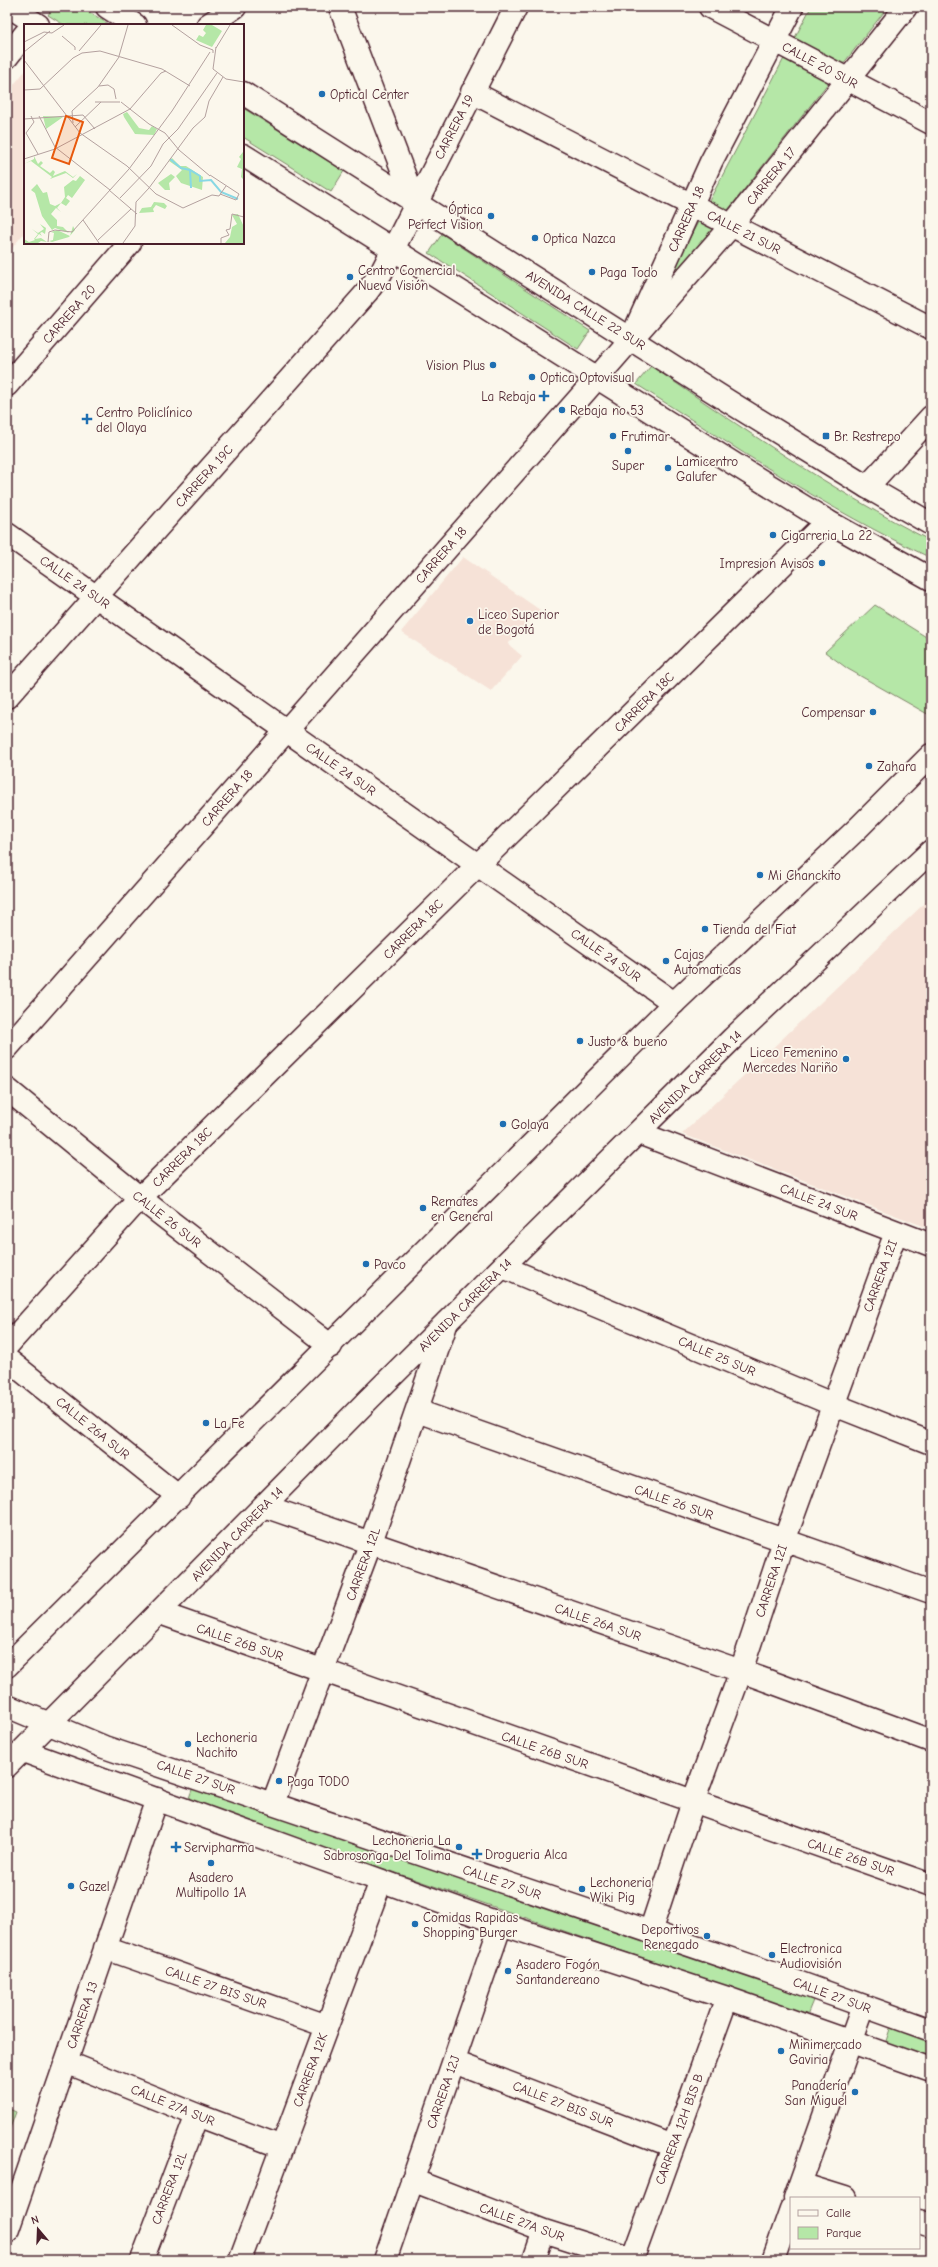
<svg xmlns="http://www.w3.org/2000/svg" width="938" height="2267" viewBox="0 0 938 2267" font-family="'Comic Neue',sans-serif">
  <rect width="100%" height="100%" fill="#fbf7ec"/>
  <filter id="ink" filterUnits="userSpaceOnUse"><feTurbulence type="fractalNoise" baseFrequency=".025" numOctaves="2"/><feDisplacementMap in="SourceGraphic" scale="8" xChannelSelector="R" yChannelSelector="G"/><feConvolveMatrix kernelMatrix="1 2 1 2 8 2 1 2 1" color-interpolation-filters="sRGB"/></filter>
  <g filter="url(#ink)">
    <!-- built -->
    <path fill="#f6e2d7" d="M 25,71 L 25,232 L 7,254 L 7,93 Z
      M 463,557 L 540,610 L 508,644 L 522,656 L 491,691 L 401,632 Z
      M 931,897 L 931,1229 L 682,1134 L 839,985 Z"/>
    <!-- green -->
    <path fill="#b5e7a7" stroke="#808369" d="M 53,7 L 81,7 L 110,25 L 64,25 L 48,15 Z
      M 811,7 L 888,7 L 657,300 Z
      M 243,108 L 344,171 L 331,192 L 243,137 Z
      M 442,234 L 590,331 L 578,349 L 429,253 Z
      M 651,366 C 742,428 833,491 931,541 L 931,558 C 826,509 733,446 636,384 Z
      M 875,605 L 931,640 L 931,716 L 848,669 L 825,652 Z
      M 194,1784 L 814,1998 L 807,2015 L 188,1801 Z
      M 891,2026 L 931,2040 L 931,2060 L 885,2044 Z
      M 7,2108 L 16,2112 L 7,2136 Z"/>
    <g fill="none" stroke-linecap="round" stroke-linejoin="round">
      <defs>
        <path id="minor" d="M 710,7 L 931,123
          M 208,25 L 235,7
          M 7,57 L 25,34
          M 472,92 L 931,328
          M 636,334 L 731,226 L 906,7
          M 7,385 L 130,243
          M 867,487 L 931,417
          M 7,534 L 674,1003
          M 7,697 L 367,292 L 381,273 L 516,7
          M 7,1048 L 597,378
          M 7,1089 L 140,1198 L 331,1346
          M 639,1133 L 931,1245
          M 503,1267 L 832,1404 L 931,1443
          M 7,1346 L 140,1198 L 827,521
          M 7,1359 L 179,1497
          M 417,1411 L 931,1592
          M 264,1506 L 741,1671 L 931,1741
          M 160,1613 L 931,1885
          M 273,1803 L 371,1542 L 447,1322
          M 650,1932 L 693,1802 L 741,1671 L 784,1541 L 896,1232
          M 105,1948 L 327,2026
          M 66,2062 L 197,2115 L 282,2147
          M 454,2062 L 673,2146
          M 412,2180 L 544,2231 L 632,2259
          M 800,2184 L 845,2198
          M 795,2198 L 863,2006
          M 919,2222 L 931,2226
          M 7,2232 L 157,1799
          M 142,2260 L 197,2115
          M 240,2260 L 381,1881
          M 385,2260 L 501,1924
          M 534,2260 L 544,2231
          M 632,2260 L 727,1998
          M 773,2260 L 791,2209"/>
        <path id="major" d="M 10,7 L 38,25
          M 107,7 L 135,25
          M 340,7 L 415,203
          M 243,93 L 728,401 L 867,487 L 931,524
          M 243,155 L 747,472 L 827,521 L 931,579
          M 597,378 L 631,339 L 711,162 L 792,7
          M 7,1666 L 674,1003 L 857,829 L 931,755
          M 7,1706 L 104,1747 L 775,1974 L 931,2030
          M 23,1751 L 501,1924 L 727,1998 L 931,2070
          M 7,1766 L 370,1398 L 733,1038 L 931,851"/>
      </defs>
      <!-- minor casing -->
      <use href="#minor" stroke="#4a1f2b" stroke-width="25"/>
      <!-- major casing -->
      <use href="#major" stroke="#4a1f2b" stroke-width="25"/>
      <!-- minor -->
      <use href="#minor" stroke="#fbf7ec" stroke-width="22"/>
      <!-- major -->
      <use href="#major" stroke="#fbf7ec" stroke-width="22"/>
    </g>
  </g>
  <!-- markers -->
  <g fill="#1f6fb2" stroke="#fbf7ec" stroke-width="1.5">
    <circle cx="322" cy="94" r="4"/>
    <circle cx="491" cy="216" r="4"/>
    <circle cx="535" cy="238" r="4"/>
    <circle cx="592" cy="272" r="4"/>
    <circle cx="350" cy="277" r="4"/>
    <circle cx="493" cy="365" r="4"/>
    <circle cx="532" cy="377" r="4"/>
    <path d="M542 390h4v4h4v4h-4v4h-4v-4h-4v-4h4z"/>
    <circle cx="562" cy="410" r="4"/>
    <path d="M85 413h4v4h4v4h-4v4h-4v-4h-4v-4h4z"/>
    <circle cx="613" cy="436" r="4"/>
    <rect x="822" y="432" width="8" height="8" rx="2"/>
    <circle cx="628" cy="451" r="4"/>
    <circle cx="668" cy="468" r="4"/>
    <circle cx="773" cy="535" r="4"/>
    <circle cx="822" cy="563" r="4"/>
    <circle cx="470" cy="621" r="4"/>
    <circle cx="873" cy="712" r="4"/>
    <circle cx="869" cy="766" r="4"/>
    <circle cx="760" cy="875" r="4"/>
    <circle cx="705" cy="929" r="4"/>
    <circle cx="666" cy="961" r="4"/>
    <circle cx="580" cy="1041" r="4"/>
    <circle cx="846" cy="1059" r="4"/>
    <circle cx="503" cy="1124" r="4"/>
    <circle cx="423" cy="1208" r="4"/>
    <circle cx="366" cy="1264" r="4"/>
    <circle cx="206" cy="1423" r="4"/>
    <circle cx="188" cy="1744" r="4"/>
    <circle cx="279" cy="1781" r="4"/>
    <path d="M174 1841h4v4h4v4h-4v4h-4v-4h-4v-4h4z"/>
    <circle cx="459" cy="1847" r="4"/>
    <path d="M475 1848h4v4h4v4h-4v4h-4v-4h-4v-4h4z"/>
    <circle cx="211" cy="1863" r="4"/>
    <circle cx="71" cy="1886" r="4"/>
    <circle cx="582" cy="1889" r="4"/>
    <circle cx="415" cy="1924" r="4"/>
    <circle cx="707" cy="1936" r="4"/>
    <circle cx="772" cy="1955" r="4"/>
    <circle cx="508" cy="1971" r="4"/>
    <circle cx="781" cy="2051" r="4"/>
    <circle cx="855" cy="2092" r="4"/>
  </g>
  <g text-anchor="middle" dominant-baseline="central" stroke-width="3.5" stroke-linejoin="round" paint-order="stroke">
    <!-- street labels -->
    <g font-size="13" fill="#4a1f2b" stroke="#fbf7ec">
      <text transform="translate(820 65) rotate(28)">CALLE 20 SUR</text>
      <text transform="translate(454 127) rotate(-63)">CARRERA 19</text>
      <text transform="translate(771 176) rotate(-51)">CARRERA 17</text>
      <text transform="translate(686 219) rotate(-66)">CARRERA 18</text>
      <text transform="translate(744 232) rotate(27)">CALLE 21 SUR</text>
      <text transform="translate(586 310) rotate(32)">AVENIDA CALLE 22 SUR</text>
      <text transform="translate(69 314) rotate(-49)">CARRERA 20</text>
      <text transform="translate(204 476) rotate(-48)">CARRERA 19C</text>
      <text transform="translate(441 555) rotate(-49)">CARRERA 18</text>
      <text transform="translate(75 582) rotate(35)">CALLE 24 SUR</text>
      <text transform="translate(644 702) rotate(-45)">CARRERA 18C</text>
      <text transform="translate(341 769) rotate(35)">CALLE 24 SUR</text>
      <text transform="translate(227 798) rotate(-49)">CARRERA 18</text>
      <text transform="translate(413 929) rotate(-45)">CARRERA 18C</text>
      <text transform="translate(606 955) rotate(35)">CALLE 24 SUR</text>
      <text transform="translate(695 1077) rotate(-45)">AVENIDA CARRERA 14</text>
      <text transform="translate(182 1157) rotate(-45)">CARRERA 18C</text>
      <text transform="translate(819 1202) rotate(21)">CALLE 24 SUR</text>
      <text transform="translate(167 1219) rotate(38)">CALLE 26 SUR</text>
      <text transform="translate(880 1276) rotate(-70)">CARRERA 12I</text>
      <text transform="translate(465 1305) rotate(-45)">AVENIDA CARRERA 14</text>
      <text transform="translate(717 1356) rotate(23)">CALLE 25 SUR</text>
      <text transform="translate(93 1428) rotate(39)">CALLE 26A SUR</text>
      <text transform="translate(674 1502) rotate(19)">CALLE 26 SUR</text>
      <text transform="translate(237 1534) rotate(-46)">AVENIDA CARRERA 14</text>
      <text transform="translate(363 1564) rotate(-70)">CARRERA 12L</text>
      <text transform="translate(771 1581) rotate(-72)">CARRERA 12I</text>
      <text transform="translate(598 1622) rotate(19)">CALLE 26A SUR</text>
      <text transform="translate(240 1642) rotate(19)">CALLE 26B SUR</text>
      <text transform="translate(545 1750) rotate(19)">CALLE 26B SUR</text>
      <text transform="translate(196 1777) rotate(19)">CALLE 27 SUR</text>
      <text transform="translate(851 1857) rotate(19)">CALLE 26B SUR</text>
      <text transform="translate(502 1882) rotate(19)">CALLE 27 SUR</text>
      <text transform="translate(216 1987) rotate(19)">CALLE 27 BIS SUR</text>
      <text transform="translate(832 1995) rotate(20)">CALLE 27 SUR</text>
      <text transform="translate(82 2015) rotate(-71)">CARRERA 13</text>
      <text transform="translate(310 2070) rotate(-70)">CARRERA 12K</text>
      <text transform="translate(443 2092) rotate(-71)">CARRERA 12J</text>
      <text transform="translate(563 2104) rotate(21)">CALLE 27 BIS SUR</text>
      <text transform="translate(173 2105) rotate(22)">CALLE 27A SUR</text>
      <text transform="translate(679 2129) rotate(-70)">CARRERA 12H BIS B</text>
      <text transform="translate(169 2188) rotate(-69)">CARRERA 12L</text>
      <text transform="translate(522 2222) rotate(20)">CALLE 27A SUR</text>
    </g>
    <!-- poi labels -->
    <g font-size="13" fill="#4a1f2b" stroke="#fbf7ec" text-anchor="start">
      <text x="330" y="94">Optical Center</text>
      <text x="483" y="209" text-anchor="end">Óptica<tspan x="483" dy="15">Perfect Vision</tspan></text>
      <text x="543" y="238">Optica Nazca</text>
      <text x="358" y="270">Centro Comercial<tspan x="358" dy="15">Nueva Visión</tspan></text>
      <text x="600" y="272">Paga Todo</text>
      <text x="485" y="365" text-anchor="end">Vision Plus</text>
      <text x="540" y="377">Optica Optovisual</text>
      <text x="536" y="396" text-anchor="end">La Rebaja</text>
      <text x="570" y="410">Rebaja no 53</text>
      <text x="96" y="412">Centro Policlínico<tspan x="96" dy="15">del Olaya</tspan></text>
      <text x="621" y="436">Frutimar</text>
      <text x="834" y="436">Br. Restrepo</text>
      <text x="676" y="461">Lamicentro<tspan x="676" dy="15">Galufer</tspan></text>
      <text x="628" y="465" text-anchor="middle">Super</text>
      <text x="781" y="535">Cigarreria La 22</text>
      <text x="814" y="563" text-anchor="end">Impresion Avisos</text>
      <text x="478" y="614">Liceo Superior<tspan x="478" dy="15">de Bogotá</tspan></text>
      <text x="865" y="712" text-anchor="end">Compensar</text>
      <text x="877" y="766">Zahara</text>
      <text x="768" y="875">Mi Chanckito</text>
      <text x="713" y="929">Tienda del Fiat</text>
      <text x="674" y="954">Cajas<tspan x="674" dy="15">Automaticas</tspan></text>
      <text x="588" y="1041">Justo &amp; bueno</text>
      <text x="838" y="1052" text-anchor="end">Liceo Femenino<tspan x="838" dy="15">Mercedes Nariño</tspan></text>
      <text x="511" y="1124">Golaya</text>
      <text x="431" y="1201">Remates<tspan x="431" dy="15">en General</tspan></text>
      <text x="374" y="1264">Pavco</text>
      <text x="214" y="1423">La Fe</text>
      <text x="196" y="1737">Lechoneria<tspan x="196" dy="15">Nachito</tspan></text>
      <text x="287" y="1781">Paga TODO</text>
      <text x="451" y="1840" text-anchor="end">Lechoneria La<tspan x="451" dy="15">Sabrosonga Del Tolima</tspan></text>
      <text x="184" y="1847">Servipharma</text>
      <text x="485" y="1854">Drogueria Alca</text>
      <text x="211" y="1877" text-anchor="middle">Asadero<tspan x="211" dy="15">Multipollo 1A</tspan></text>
      <text x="590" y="1882">Lechoneria<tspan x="590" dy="15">Wiki Pig</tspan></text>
      <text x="79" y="1886">Gazel</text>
      <text x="423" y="1917">Comidas Rapidas<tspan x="423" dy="15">Shopping Burger</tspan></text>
      <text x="699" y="1929" text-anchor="end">Deportivos<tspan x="699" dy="15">Renegado</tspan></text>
      <text x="780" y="1948">Electronica<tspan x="780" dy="15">Audiovisión</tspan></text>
      <text x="516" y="1964">Asadero Fogón<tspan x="516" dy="15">Santandereano</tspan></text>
      <text x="789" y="2044">Minimercado<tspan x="789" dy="15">Gaviria</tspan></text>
      <text x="847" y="2085" text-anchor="end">Panadería<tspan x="847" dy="15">San Miguel</tspan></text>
    </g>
  </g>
  <!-- overview -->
  <g transform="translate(24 24)">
    <rect width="220" height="220" fill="#fbf7ec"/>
    <path d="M 182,1 L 188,1 L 198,7 L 188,23 L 172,16 L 175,11 L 179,13 L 182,9 L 179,6 ZM 103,88 L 115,104 L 125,106 L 128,102 L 133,105 L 130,111 L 111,110 L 100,93 L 99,90 ZM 19,92 L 39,93 L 22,105 ZM 219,128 L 220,130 L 220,156 L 217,153 L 218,145 L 213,143 L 217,135 L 215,133 ZM 10,132 L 14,140 L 17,137 L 19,139 L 16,142 L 26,149 L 29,146 L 31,148 L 29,152 L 41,147 L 49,153 L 53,150 L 49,154 L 42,149 L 26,155 L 28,153 L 7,137 L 0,140 L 10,135 ZM 148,134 L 156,142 L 162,142 L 179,153 L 178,166 L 157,159 L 152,152 L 158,146 L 145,137 ZM 147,150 L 151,153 L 145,159 L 146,166 L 141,166 L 134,159 ZM 56,152 L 61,156 L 48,174 L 44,171 L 42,174 L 46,177 L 42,182 L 37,179 L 41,173 L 40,163 L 49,156 L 52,157 ZM 13,160 L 19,169 L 23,168 L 26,180 L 31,182 L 37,179 L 33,184 L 37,188 L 32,184 L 27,190 L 33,196 L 33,202 L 39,203 L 45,209 L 31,204 L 28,206 L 18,192 L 11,169 L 7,166 ZM 130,178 L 140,179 L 143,182 L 141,185 L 132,181 L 129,185 L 130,188 L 115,189 L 118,184 L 127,183 ZM 214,190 L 220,203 L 220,219 L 201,219 L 206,213 L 208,203 L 213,200 L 208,191 ZM 16,200 L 22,204 L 21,210 L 18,208 L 16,209 L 18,212 L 15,210 L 11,215 L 17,214 L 23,218 L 17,217 L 14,219 L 23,219 L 0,219 L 0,215 L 5,218 L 11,216 L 10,215 L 14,210 L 8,205 L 14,209 L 20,205 ZM 49,202 L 51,206 L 45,213 L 28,218 L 25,217 L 29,216 L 30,209 L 27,208 L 33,206 L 46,212 Z" fill="#b5e7a7"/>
    <path fill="none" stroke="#88d8e4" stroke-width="2" d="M 146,135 L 157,144 L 166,146 L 176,152 L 176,157 L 187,156 L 197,168 L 214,175M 166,146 L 167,164"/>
    <path fill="none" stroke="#b4a19f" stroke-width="1" d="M 148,1 L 176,21 L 189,26 L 189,29M 38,12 L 51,23 L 51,26M 0,18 L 20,8 L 28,9 L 40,1M 192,23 L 189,45 L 202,55 L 220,58M 192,24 L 206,1M 55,27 L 77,1M 0,28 L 26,7M 95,32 L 104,1M 0,36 L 56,109 L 103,142 L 132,170 L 159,184 L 188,171 L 195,172 L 202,162M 75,62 L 84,61 L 90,65 L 92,75M 0,66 L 16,65 L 49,34 L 58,29 L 76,27 L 138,45 L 166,62M 71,78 L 96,78M 97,78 L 125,100 L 141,109 L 155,126 L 186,152M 7,92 L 10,98 L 2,109 L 14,130M 15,92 L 31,123 L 86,166M 0,95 L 59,91 L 71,105M 49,99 L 48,87 L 74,63 L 95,33M 51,103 L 77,78M 0,135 L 31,125 L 106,85 L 137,49 L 142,47M 186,151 L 215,170 L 212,176 L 196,170M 85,166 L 113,190M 96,174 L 127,142 L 139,120 L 154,105 L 193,49M 59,196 L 75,219M 74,216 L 107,185M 24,218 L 25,208 L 31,206 L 48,208 L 105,145 L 148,87 L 186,28M 99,219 L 111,202 L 112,178 L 125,164 L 169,104 L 181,93 L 185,77 L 199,53M 197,219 L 197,214 L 205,211 L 202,206 L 206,205 L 208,190 L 220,193"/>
    <path fill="#e8590c" fill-opacity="0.15" stroke="#e8590c" stroke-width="2" d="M 42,92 L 59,98 L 45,140 L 28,134 Z"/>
    <rect width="220" height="220" fill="none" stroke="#4a1f2b" stroke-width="2"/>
  </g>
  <!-- margin -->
  <rect width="938" height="2267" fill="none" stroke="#fbf7ec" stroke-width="24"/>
  <rect x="12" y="12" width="914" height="2243" fill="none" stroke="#4a1f2b" stroke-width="1.5" filter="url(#ink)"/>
  <!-- legend -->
  <rect x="790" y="2197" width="130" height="52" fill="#fbf7ec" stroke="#b4a19f"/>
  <rect x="798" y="2210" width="20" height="6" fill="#fbf7ec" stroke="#b4a19f"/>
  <text x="826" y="2217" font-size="12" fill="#4a1f2b">Calle</text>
  <rect x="798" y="2227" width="20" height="12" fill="#b5e7a7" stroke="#b4a19f"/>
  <text x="826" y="2237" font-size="12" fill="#4a1f2b">Parque</text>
  <!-- north arrow -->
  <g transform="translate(38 2229) rotate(341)" stroke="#fbf7ec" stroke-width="3" paint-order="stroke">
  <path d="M0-3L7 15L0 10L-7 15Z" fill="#4a1f2b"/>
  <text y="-6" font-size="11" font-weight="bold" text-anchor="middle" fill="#4a1f2b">N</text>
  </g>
</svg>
